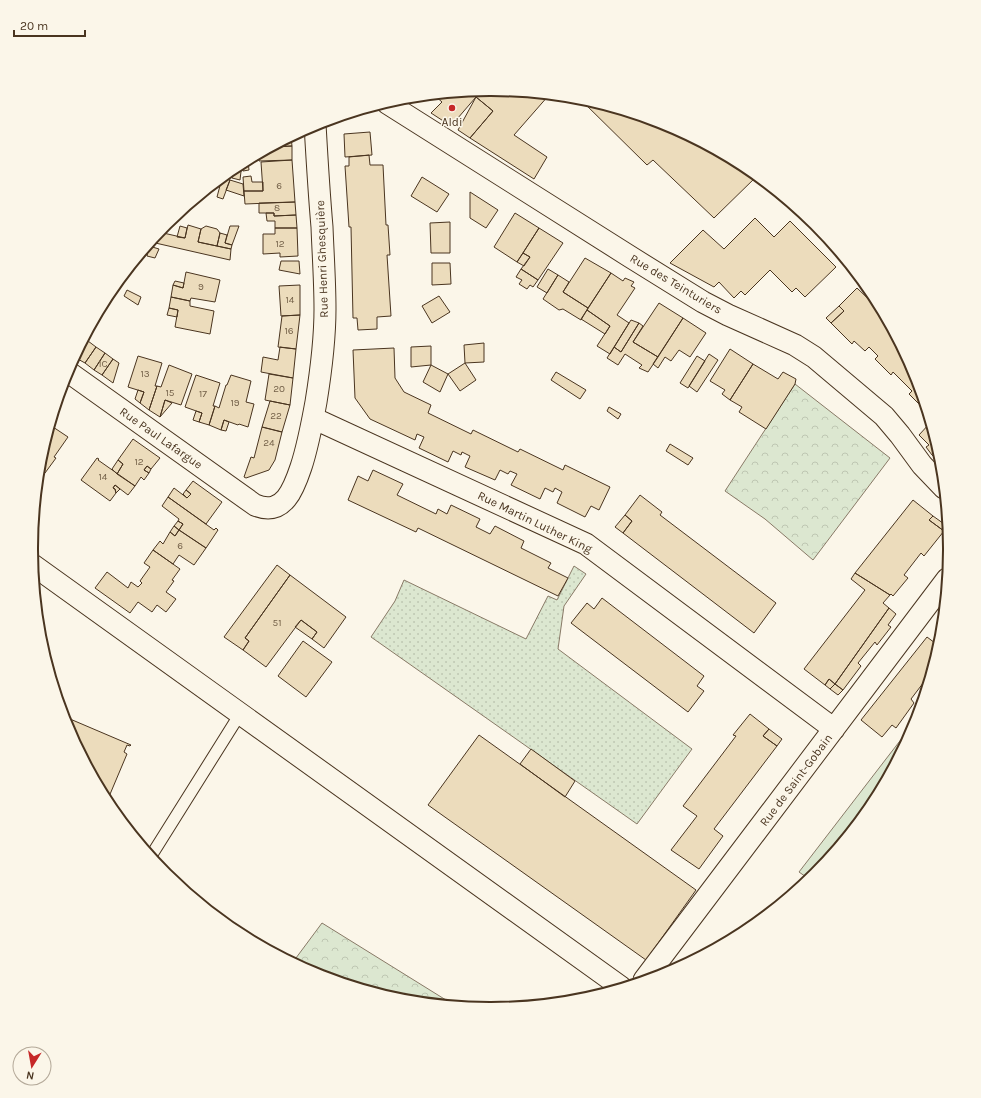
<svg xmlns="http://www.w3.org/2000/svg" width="981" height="1098" viewBox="0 0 981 1098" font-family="Karla,sans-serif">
  <defs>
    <pattern id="grass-dots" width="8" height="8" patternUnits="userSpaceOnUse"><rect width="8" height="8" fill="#dce7d0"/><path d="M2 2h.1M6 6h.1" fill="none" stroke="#bec7b2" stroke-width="1.8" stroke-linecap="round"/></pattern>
    <pattern id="park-crowns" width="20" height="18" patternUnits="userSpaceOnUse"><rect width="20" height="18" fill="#dce7d0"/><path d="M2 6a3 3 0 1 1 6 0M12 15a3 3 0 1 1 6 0" fill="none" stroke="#bec7b2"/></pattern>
  </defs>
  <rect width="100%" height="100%" fill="#fbf6e9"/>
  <!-- grass -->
  <path fill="url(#grass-dots)" stroke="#887966" d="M 574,566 L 586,574 L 564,606 L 558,649 L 692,749 L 637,824 L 371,637 L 395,601 L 404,580 L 526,639 L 548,596 L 557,600 Z"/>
  <!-- park -->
  <path fill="url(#park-crowns)" stroke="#887966" d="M 795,384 L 890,458 L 813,560 L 765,519 L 725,491 Z
    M 322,923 L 454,1005 L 401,1000 L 314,973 L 293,962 Z"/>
  <!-- pitch -->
  <path fill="#dce7d0" stroke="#887966" d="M 916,720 L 915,725 L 872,804 L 815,874 L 809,879 L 799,872 Z"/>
  <!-- building -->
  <path fill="#ecdcbc" stroke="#4a3520" d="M 482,90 L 491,90 L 549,95 L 514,135 L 547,157 L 534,179 L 470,138 L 493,111 L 476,97 Z
    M 482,90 L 451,126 L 431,113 L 442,102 L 434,95 Z
    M 476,97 L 493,111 L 470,138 L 458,130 Z
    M 579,98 L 667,125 L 746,167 L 757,176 L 714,218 L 653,160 L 647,165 Z
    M 370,132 L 372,155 L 345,157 L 344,134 Z
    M 291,137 L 292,146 L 272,147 Z
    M 292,146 L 292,160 L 259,161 L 258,155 L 272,147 Z
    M 369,155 L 370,165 L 383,165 L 386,225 L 388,225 L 390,255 L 387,255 L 391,316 L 377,317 L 377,329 L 358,330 L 357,318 L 353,318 L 351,227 L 349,227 L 345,166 L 349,166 L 349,157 Z
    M 292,160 L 295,202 L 245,204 L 244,191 L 263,191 L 261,162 Z
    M 248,162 L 249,170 L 243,171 L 242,163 Z
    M 242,163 L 240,180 L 232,178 L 234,168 Z
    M 251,176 L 252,182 L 263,182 L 263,191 L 244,191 L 243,177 Z
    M 422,177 L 449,194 L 437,212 L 411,196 Z
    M 222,178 L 230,180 L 223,199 L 217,197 Z
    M 230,180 L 243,184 L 244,196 L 226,190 Z
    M 470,192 L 498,210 L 486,228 L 470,218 Z
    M 295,202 L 296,215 L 274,216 L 274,213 L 259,213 L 259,203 Z
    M 266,213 L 274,213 L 274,216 L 296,215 L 297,228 L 275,228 L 275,221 L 267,221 Z
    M 515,213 L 539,228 L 517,262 L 494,247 Z
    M 755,218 L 774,237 L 790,221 L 836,267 L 805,297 L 796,288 L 792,292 L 770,270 L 745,295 L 741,291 L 734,298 L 719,282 L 714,287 L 670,263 L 703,230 L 724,249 Z
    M 450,222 L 450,253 L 431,253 L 430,223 Z
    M 188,225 L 201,229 L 198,242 L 231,249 L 230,260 L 151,242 L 159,232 L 185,238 Z
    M 180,226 L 187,228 L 185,238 L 177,237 Z
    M 206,226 L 217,229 L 220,233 L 217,246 L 198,242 L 201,229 Z
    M 230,226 L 239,226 L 232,245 L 225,243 Z
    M 275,228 L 297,228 L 298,256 L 280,257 L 280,253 L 263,254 L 263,234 L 275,234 Z
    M 539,228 L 563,243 L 538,280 L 521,269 L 530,257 L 523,253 Z
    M 220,233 L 227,235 L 225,243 L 232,245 L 231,249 L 217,246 Z
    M 149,246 L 159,249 L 155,258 L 147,256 Z
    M 523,253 L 530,257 L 524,266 L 517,262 Z
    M 585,258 L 611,273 L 588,308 L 563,292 Z
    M 281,261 L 299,261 L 300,274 L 279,270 Z
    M 432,263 L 450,263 L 451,284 L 432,285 Z
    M 521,269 L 538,280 L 533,287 L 530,285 L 527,289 L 519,284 L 522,280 L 516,277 Z
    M 548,269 L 558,275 L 547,293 L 537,287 Z
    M 186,272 L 220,280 L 215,302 L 191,298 L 190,301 L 171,297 L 173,285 L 183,288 Z
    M 611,273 L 623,281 L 625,278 L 634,282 L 631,286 L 635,288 L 617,315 L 629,323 L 610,354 L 597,346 L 610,326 L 587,310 Z
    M 558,275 L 569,282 L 563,292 L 588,308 L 581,320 L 563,309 L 559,310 L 543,299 Z
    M 175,281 L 184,283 L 183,288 L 173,285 Z
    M 300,285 L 300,315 L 281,316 L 279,286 Z
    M 857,288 L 884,314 L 915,373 L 926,409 L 925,410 L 909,394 L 912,391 L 893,372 L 891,375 L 875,359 L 878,356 L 869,347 L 865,351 L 854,341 L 852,344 L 831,323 L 844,311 L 839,306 Z
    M 127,290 L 141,297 L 138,305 L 124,296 Z
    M 439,296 L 450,312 L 432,323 L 422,306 Z
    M 171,297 L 190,301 L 190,306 L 214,311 L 210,334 L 175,327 L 178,310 L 169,308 Z
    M 659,303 L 683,318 L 658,357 L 633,342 Z
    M 839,306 L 844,311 L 831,323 L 826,318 Z
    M 169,308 L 178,310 L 177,317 L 167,315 Z
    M 587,310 L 610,326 L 605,334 L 581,319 Z
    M 300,315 L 296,349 L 278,347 L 282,316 Z
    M 683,318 L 706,333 L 690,357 L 679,350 L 671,361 L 665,357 L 658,368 L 653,364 Z
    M 631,320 L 639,323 L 621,352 L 614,347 Z
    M 639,323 L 643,326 L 633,342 L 658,357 L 648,372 L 639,368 L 642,365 L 625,354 L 618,365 L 607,358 L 614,347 L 621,352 Z
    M 88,341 L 96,347 L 85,363 L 76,358 Z
    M 82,343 L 85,345 L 76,358 L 75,356 Z
    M 484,343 L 484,362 L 465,363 L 464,345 Z
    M 431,346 L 431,365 L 411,367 L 411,347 Z
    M 96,347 L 105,353 L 94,370 L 85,363 Z
    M 280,347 L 296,349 L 293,378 L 261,372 L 263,357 L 278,360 Z
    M 394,348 L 395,378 L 404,392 L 431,405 L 428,413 L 471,434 L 473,430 L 518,452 L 520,449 L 563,470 L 565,465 L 610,487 L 599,510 L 591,506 L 585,517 L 557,503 L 562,492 L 555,488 L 553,492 L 545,488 L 540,499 L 511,485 L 517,474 L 510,471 L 508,474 L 500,470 L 495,480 L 465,467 L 470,456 L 462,452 L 461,455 L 453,451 L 448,462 L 419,448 L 424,437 L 417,434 L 415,440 L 370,419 L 355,398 L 353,350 Z
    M 730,349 L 753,364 L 730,400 L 722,394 L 725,390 L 710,381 Z
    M 105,353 L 113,359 L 102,375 L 94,370 Z
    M 709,354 L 718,360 L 697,392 L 689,386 Z
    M 138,356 L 162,363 L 155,386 L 157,386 L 149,410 L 140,403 L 144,392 L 128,387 Z
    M 697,356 L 705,361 L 688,388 L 680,383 Z
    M 113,359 L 119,363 L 113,383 L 102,375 Z
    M 465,363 L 476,380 L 460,391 L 448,374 Z
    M 753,364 L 778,379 L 783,372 L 796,379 L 795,384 L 766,429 L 739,412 L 742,407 L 730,400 Z
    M 169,365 L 192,374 L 181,405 L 165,400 L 160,417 L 149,410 L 157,386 L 161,387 Z
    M 431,365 L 448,374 L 440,392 L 423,382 Z
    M 556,372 L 586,390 L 580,399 L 551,380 Z
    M 269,374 L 293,378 L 290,405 L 265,400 Z
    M 196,375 L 220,383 L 213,406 L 215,406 L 209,425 L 199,422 L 202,413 L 185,407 Z
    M 231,375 L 251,381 L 246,402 L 254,404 L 248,427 L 239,424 L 238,425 L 224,420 L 221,430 L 209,425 L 215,406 L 219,408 L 226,385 L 227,385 Z
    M 138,390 L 144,392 L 140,403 L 135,399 Z
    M 165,400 L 172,403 L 160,417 Z
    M 270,401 L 290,405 L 282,432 L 262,427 Z
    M 609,407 L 621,414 L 618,419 L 607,411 Z
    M 196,411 L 202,413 L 199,422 L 193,420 Z
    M 224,420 L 229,422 L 226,431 L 221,430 Z
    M 930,423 L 941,460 L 942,465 L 932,455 L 926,447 L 929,445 L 919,435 Z
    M 50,425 L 68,437 L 54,457 L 56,458 L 45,473 L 39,468 L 40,459 Z
    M 262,427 L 282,432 L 275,460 L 269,470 L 246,478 L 244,477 L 251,457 L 254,458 Z
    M 133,439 L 160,458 L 151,469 L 147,466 L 144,470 L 149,473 L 144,480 L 141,477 L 135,486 L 117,474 L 123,464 L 118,460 Z
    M 670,444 L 693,458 L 688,465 L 666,451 Z
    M 97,458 L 99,459 L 98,460 L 135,486 L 128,495 L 115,485 L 113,488 L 115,489 L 116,493 L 110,501 L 81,480 Z
    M 118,460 L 123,464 L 117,474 L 112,469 Z
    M 147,466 L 151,469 L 149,473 L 144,470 Z
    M 39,468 L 43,471 L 38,477 Z
    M 373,470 L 403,484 L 397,495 L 436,514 L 438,509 L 447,514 L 451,505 L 480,519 L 476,527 L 490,534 L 495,526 L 524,541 L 521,548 L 551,563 L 548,568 L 568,578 L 558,596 L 418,528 L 416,532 L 348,500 L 358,476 L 368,481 Z
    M 193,481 L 222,502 L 206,524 L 168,497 L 174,488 L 187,498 L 191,494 L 186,490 Z
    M 115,485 L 120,489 L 116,493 L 115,489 L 113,488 Z
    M 186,490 L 191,494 L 187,498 L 183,494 Z
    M 640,495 L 662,512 L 660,515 L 776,603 L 754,633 L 623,533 L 632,521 L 625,515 Z
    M 168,497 L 214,530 L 216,528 L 218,530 L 206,548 L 179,530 L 183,524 L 178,521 L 179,519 L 162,506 Z
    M 913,500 L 933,516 L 929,520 L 944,531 L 924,556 L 921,553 L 904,575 L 908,578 L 893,596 L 891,594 L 890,595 L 855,573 Z
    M 625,515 L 632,521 L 623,533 L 615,527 Z
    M 933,516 L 947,526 L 944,531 L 929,520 Z
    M 178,521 L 183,524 L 179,530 L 174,526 Z
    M 174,526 L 179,530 L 175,536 L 170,532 Z
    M 179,530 L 206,548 L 194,565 L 179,555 L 173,564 L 153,550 L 160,541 L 163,544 L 170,532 L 175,536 Z
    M 153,550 L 180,569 L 172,580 L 174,581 L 166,592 L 176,599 L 166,612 L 157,605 L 152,612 L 138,602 L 130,613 L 95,588 L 107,572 L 128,588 L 131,582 L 138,587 L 142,583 L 140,581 L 150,567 L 144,563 Z
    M 277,565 L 290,575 L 245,638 L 249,641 L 243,650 L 224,637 Z
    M 855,573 L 890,595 L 883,603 L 889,608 L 835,684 L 829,679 L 825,685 L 804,669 L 865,590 L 851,579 Z
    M 290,575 L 346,617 L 324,648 L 312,639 L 317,632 L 301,620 L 266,667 L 243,650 L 249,641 L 245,638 Z
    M 602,598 L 704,676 L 697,686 L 704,691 L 688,712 L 571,623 L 587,603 L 594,609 Z
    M 889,608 L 896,614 L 888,625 L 891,627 L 877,645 L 875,642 L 858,663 L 861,666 L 843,690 L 835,684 Z
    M 301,620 L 317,632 L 312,639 L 295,627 Z
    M 927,637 L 939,646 L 930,674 L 911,699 L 914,703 L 896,728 L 892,725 L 882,737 L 861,720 Z
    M 303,641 L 332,662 L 306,697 L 278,676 Z
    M 829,679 L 835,684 L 830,689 L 825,685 Z
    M 835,684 L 843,690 L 838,695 L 830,689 Z
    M 750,714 L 769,729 L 763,736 L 777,746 L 714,829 L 723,836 L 699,869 L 671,850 L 697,816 L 683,806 L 736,736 L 733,735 Z
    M 63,716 L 131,745 L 130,746 L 127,745 L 124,752 L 127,754 L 108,799 L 105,798 L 66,725 Z
    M 769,729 L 782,739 L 777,746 L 763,736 Z
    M 479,735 L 696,890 L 646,960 L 428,805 Z
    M 531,749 L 575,781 L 565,797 L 520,764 Z"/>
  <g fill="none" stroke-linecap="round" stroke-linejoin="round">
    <defs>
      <path id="lane" d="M 151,856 L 240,714"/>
      <path id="street" d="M 387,103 L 629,256 L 703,302 L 728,315 L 795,345 L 814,357 L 884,416 L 900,435 L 922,465 L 944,488
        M 67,371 L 255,505 C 284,517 294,488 301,467 C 308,446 312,424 316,402 C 321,371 325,340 325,309 C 325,281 323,254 322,227 C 319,193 317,159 315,124
        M 313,418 L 586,544 L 834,729
        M 33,565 L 621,987
        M 644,980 L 947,579"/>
    </defs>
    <!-- lane casing -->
    <use href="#lane" stroke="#4a3520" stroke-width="13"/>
    <!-- street casing -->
    <use href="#street" stroke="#4a3520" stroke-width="23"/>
    <!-- lane -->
    <use href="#lane" stroke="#fbf6e9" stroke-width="11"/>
    <!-- street -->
    <use href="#street" stroke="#fbf6e9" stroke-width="21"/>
  </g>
  <!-- markers -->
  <circle fill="#c62828" stroke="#fbf6e9" stroke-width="1.5" cx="452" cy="108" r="4"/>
  <g text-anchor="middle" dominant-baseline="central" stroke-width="3" stroke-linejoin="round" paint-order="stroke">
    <!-- number labels -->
    <g font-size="10" fill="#725f47">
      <text x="279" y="186">6</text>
      <text x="277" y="208">8</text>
      <text x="280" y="244">12</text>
      <text x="201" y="287">9</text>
      <text x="290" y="300">14</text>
      <text x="289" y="331">16</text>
      <text x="103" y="364">1C</text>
      <text x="145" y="374">13</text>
      <text x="279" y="389">20</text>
      <text x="170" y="393">15</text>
      <text x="203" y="394">17</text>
      <text x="235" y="403">19</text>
      <text x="276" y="416">22</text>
      <text x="269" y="443">24</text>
      <text x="139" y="462">12</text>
      <text x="103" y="477">14</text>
      <text x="180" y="546">6</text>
      <text x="277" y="623">51</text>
    </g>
    <!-- poi labels -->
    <g font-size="12" fill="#4a3520" stroke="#fbf6e9">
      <text x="452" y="122">Aldi</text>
    </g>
    <!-- street labels -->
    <g font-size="12" fill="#4a3520" stroke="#fbf6e9">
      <text transform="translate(322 259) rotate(-92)">Rue Henri Ghesquière</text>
      <text transform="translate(676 284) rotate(31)">Rue des Teinturiers</text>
      <text transform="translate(161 438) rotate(35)">Rue Paul Lafargue</text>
      <text transform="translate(535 522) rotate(26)">Rue Martin Luther King</text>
      <text transform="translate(796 780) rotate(-53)">Rue de Saint-Gobain</text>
    </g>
  </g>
  <!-- crop -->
  <path d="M0 0H981V1098H0ZM490 96H491A452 452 0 0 1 943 548V550A452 452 0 0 1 491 1002H490A452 452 0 0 1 38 550V548A452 452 0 0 1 490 96Z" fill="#fbf6e9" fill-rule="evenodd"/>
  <path fill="none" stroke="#4a3520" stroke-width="2" d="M490 96H491A452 452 0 0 1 943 548V550A452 452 0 0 1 491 1002H490A452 452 0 0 1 38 550V548A452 452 0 0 1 490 96Z"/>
  <!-- north arrow -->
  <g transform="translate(32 1066) rotate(191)"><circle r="19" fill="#fbf6e9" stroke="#b4a999"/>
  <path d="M0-3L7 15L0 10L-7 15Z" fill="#c62828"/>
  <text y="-6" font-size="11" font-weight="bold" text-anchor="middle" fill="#4a3520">N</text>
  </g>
  <!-- scale -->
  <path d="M14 30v6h71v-6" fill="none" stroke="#4a3520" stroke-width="2"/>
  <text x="20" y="30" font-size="12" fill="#4a3520" stroke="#fbf6e9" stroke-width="3" paint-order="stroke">20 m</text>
</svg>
